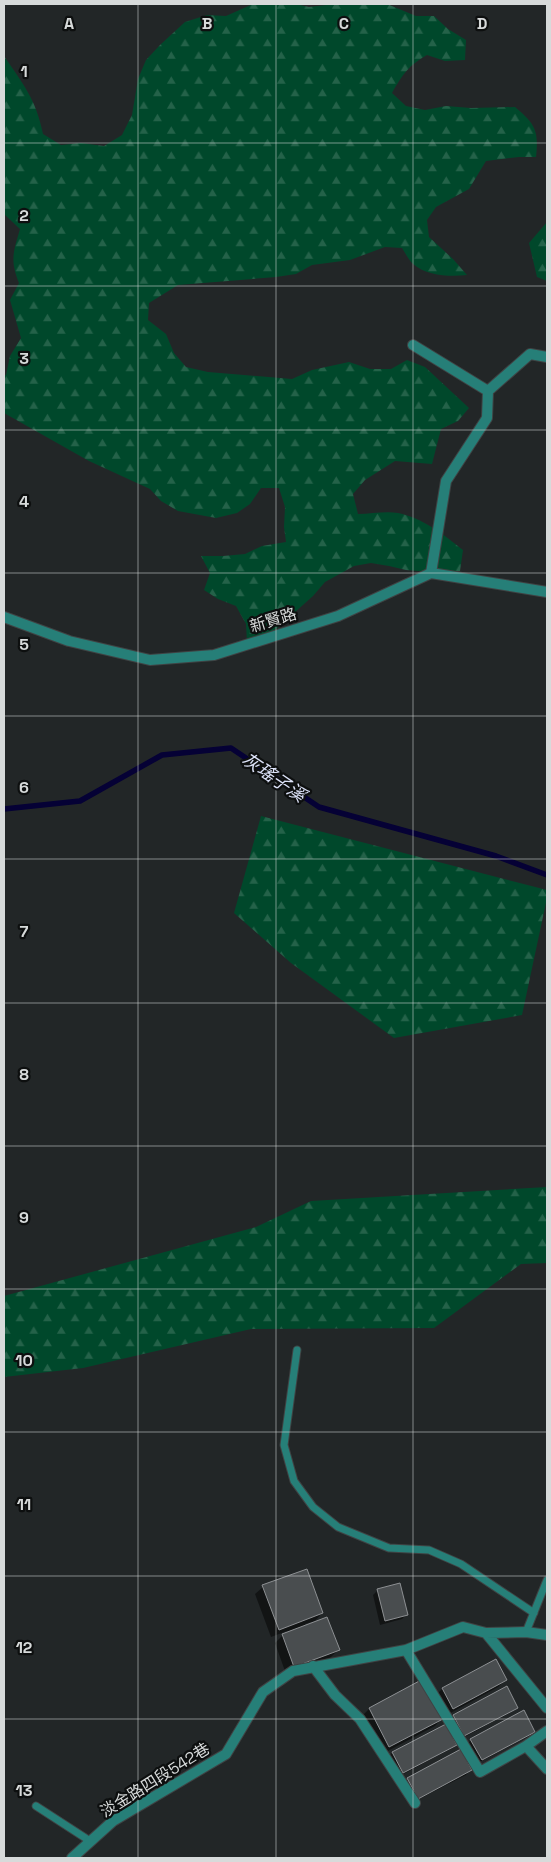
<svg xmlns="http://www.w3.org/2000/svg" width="551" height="1862" viewBox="0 0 551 1862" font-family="'Space Grotesk','Noto Sans TC',sans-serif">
  <defs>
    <pattern id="forest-firs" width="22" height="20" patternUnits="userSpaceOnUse" patternTransform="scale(1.25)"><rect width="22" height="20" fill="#00482b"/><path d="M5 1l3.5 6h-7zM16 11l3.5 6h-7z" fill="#246249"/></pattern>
  </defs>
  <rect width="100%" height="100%" fill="#222627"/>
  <!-- forest -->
  <path fill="url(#forest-firs)" d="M 253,4 L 296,4 L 309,7 L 335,4 L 387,4 L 416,16 L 434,16 L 448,29 L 466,40 L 465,60 L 445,61 L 427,55 C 408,66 403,74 392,93 L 406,106 L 425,110 L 446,106 L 471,108 L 515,107 C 535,124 539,130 536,157 L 519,157 L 486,161 L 469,189 L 436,207 L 427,220 L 429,237 L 453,259 L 467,275 C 450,277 427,276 413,264 C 409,260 405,253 402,248 L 385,247 L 350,260 L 312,265 L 296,274 L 276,277 L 178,285 L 149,303 L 148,320 L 166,334 L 174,353 L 186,367 L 208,372 L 292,379 L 312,370 L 349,362 L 370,369 L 391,369 L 407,360 L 425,367 L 469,408 L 458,421 L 441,429 L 432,464 L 395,461 L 365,480 L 353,494 L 358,514 C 371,514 385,511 398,513 C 423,518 444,535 463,550 L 460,571 L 443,573 L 406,570 L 389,566 L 371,563 L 354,566 L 325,582 L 313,596 L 266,638 L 247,642 L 246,624 L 236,606 L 218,599 L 204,590 L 210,573 L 201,556 L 223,556 L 245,554 L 262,546 L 286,542 L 284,527 L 285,507 L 279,488 L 261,488 L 250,504 L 237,513 L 216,518 L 178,511 L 161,501 L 150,489 L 89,461 L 4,413 L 4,375 L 6,375 L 10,356 L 21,338 L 10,300 L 19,283 C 10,260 13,253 20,229 L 4,214 L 4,56 C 23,84 36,99 43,134 L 61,145 L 81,143 L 104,146 L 122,135 L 132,115 L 138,79 L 146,60 L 160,45 L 185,22 L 207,15 L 226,16 Z
    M 547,222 L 547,281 L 537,277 L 529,243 Z
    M 261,816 L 547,890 L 547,898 L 522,1015 L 394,1038 L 291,963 L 234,913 Z
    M 547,1187 L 547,1263 L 521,1264 L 434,1328 L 251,1329 L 83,1368 L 4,1377 L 4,1296 L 256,1227 L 311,1201 Z"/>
  <!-- shadow -->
  <path fill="#0007" d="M 263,1587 L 322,1613 L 315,1621 L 305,1624 L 306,1627 L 338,1650 L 331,1657 L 286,1674 L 275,1643 L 287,1631 L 271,1637 L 255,1594 Z
    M 378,1590 L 407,1614 L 402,1619 L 380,1625 L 373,1595 Z
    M 495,1661 L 505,1680 L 498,1687 L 445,1716 L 435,1696 L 442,1689 Z
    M 422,1681 L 442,1718 L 435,1726 L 382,1754 L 362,1716 L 369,1709 Z
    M 506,1688 L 516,1707 L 511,1712 L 459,1740 L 449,1721 L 453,1716 Z
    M 445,1725 L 455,1744 L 450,1749 L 398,1777 L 387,1758 L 392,1753 Z
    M 534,1731 L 529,1736 L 476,1764 L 466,1745 L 471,1740 Z
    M 470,1770 L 466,1775 L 413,1802 L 403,1784 L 408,1779 Z"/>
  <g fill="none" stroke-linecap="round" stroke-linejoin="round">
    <!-- stream -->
    <path stroke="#050135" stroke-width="5.5" d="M 4,809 L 80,801 L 162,755 L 231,748 L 319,807 L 496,856 L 547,875"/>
  </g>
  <!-- building -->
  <path fill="#494d4f" stroke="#8d9093" d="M 307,1569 L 323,1613 L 279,1630 L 262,1585 Z
    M 400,1583 L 408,1615 L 385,1621 L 377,1589 Z
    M 327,1617 L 340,1650 L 294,1667 L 282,1634 Z
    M 496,1659 L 507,1680 L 453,1709 L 442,1688 Z
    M 423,1679 L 443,1719 L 389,1747 L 369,1708 Z
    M 507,1686 L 518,1708 L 464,1736 L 453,1715 Z
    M 524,1710 L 535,1732 L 482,1760 L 470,1739 Z
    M 446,1724 L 457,1745 L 403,1773 L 392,1752 Z
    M 461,1749 L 472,1770 L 418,1799 L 407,1778 Z"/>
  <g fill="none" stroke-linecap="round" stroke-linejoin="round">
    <defs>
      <path id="service" d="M 297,1350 L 284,1445 L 294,1481 L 313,1507 L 338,1527 L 389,1548 L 429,1550 L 461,1564 L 534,1613
        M 526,1632 L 547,1580
        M 36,1806 L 90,1841"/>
      <path id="minor" d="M 413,345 L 488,391
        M 431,573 L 446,481 L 487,418 L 488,391 L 530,354 L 547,357
        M 486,1633 L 547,1708
        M 406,1650 L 480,1772 L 526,1746 L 547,1769
        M 313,1666 L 335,1695 L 360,1719 L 415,1803
        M 526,1746 L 547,1731
        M 72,1858 L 113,1821 L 226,1754 L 263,1692 L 293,1671 L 406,1650 L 463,1627 L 486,1633 L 526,1632 L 547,1635"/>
      <path id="tertiary" d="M 4,617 L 69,641 L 150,660 L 214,655 L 338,616 L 431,573 L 547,592"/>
    </defs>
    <!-- service casing -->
    <use href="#service" stroke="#3f4344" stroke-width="9"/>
    <!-- minor casing -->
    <use href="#minor" stroke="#3f4344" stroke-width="12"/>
    <!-- tertiary casing -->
    <use href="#tertiary" stroke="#3f4344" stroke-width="12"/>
    <!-- service -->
    <use href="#service" stroke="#267f78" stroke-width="7"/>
    <!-- minor -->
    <use href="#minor" stroke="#267f78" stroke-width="10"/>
    <!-- tertiary -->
    <use href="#tertiary" stroke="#267f78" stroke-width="10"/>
  </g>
  <!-- grid -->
  <path fill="none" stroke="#d7dada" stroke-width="1" stroke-opacity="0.55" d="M 138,4 L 138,1858M 276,4 L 276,1858M 413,4 L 413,1858M 4,143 L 547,143M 4,286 L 547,286M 4,430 L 547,430M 4,573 L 547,573M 4,716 L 547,716M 4,859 L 547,859M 4,1003 L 547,1003M 4,1146 L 547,1146M 4,1289 L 547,1289M 4,1432 L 547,1432M 4,1576 L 547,1576M 4,1719 L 547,1719"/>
  <g text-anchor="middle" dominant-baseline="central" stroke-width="4.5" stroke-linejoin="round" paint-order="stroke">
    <!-- street labels -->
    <g font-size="16" fill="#d7dada" stroke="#0d0f0f">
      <text transform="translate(273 620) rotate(-17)">新賢路</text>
      <text transform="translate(155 1780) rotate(-32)">淡金路四段542巷</text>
    </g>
    <!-- water labels -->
    <g font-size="18" font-style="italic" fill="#dce2f8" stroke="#0d0f0f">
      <text transform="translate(274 777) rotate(34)">灰瑤子溪</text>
    </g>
  </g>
  <g font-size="16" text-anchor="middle" font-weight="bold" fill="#d7dada" stroke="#0d0f0f" stroke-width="4.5" stroke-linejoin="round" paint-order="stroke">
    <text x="69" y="29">A</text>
    <text x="207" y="29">B</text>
    <text x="344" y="29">C</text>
    <text x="482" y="29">D</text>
    <text x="24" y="77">1</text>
    <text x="24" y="221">2</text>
    <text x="24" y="364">3</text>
    <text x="24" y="507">4</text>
    <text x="24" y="650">5</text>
    <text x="24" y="793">6</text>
    <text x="24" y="937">7</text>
    <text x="24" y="1080">8</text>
    <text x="24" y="1223">9</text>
    <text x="24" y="1366">10</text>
    <text x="24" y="1510">11</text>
    <text x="24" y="1653">12</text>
    <text x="24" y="1796">13</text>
  </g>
  <!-- border -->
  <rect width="551" height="1862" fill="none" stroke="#d7dada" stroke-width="10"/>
</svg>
